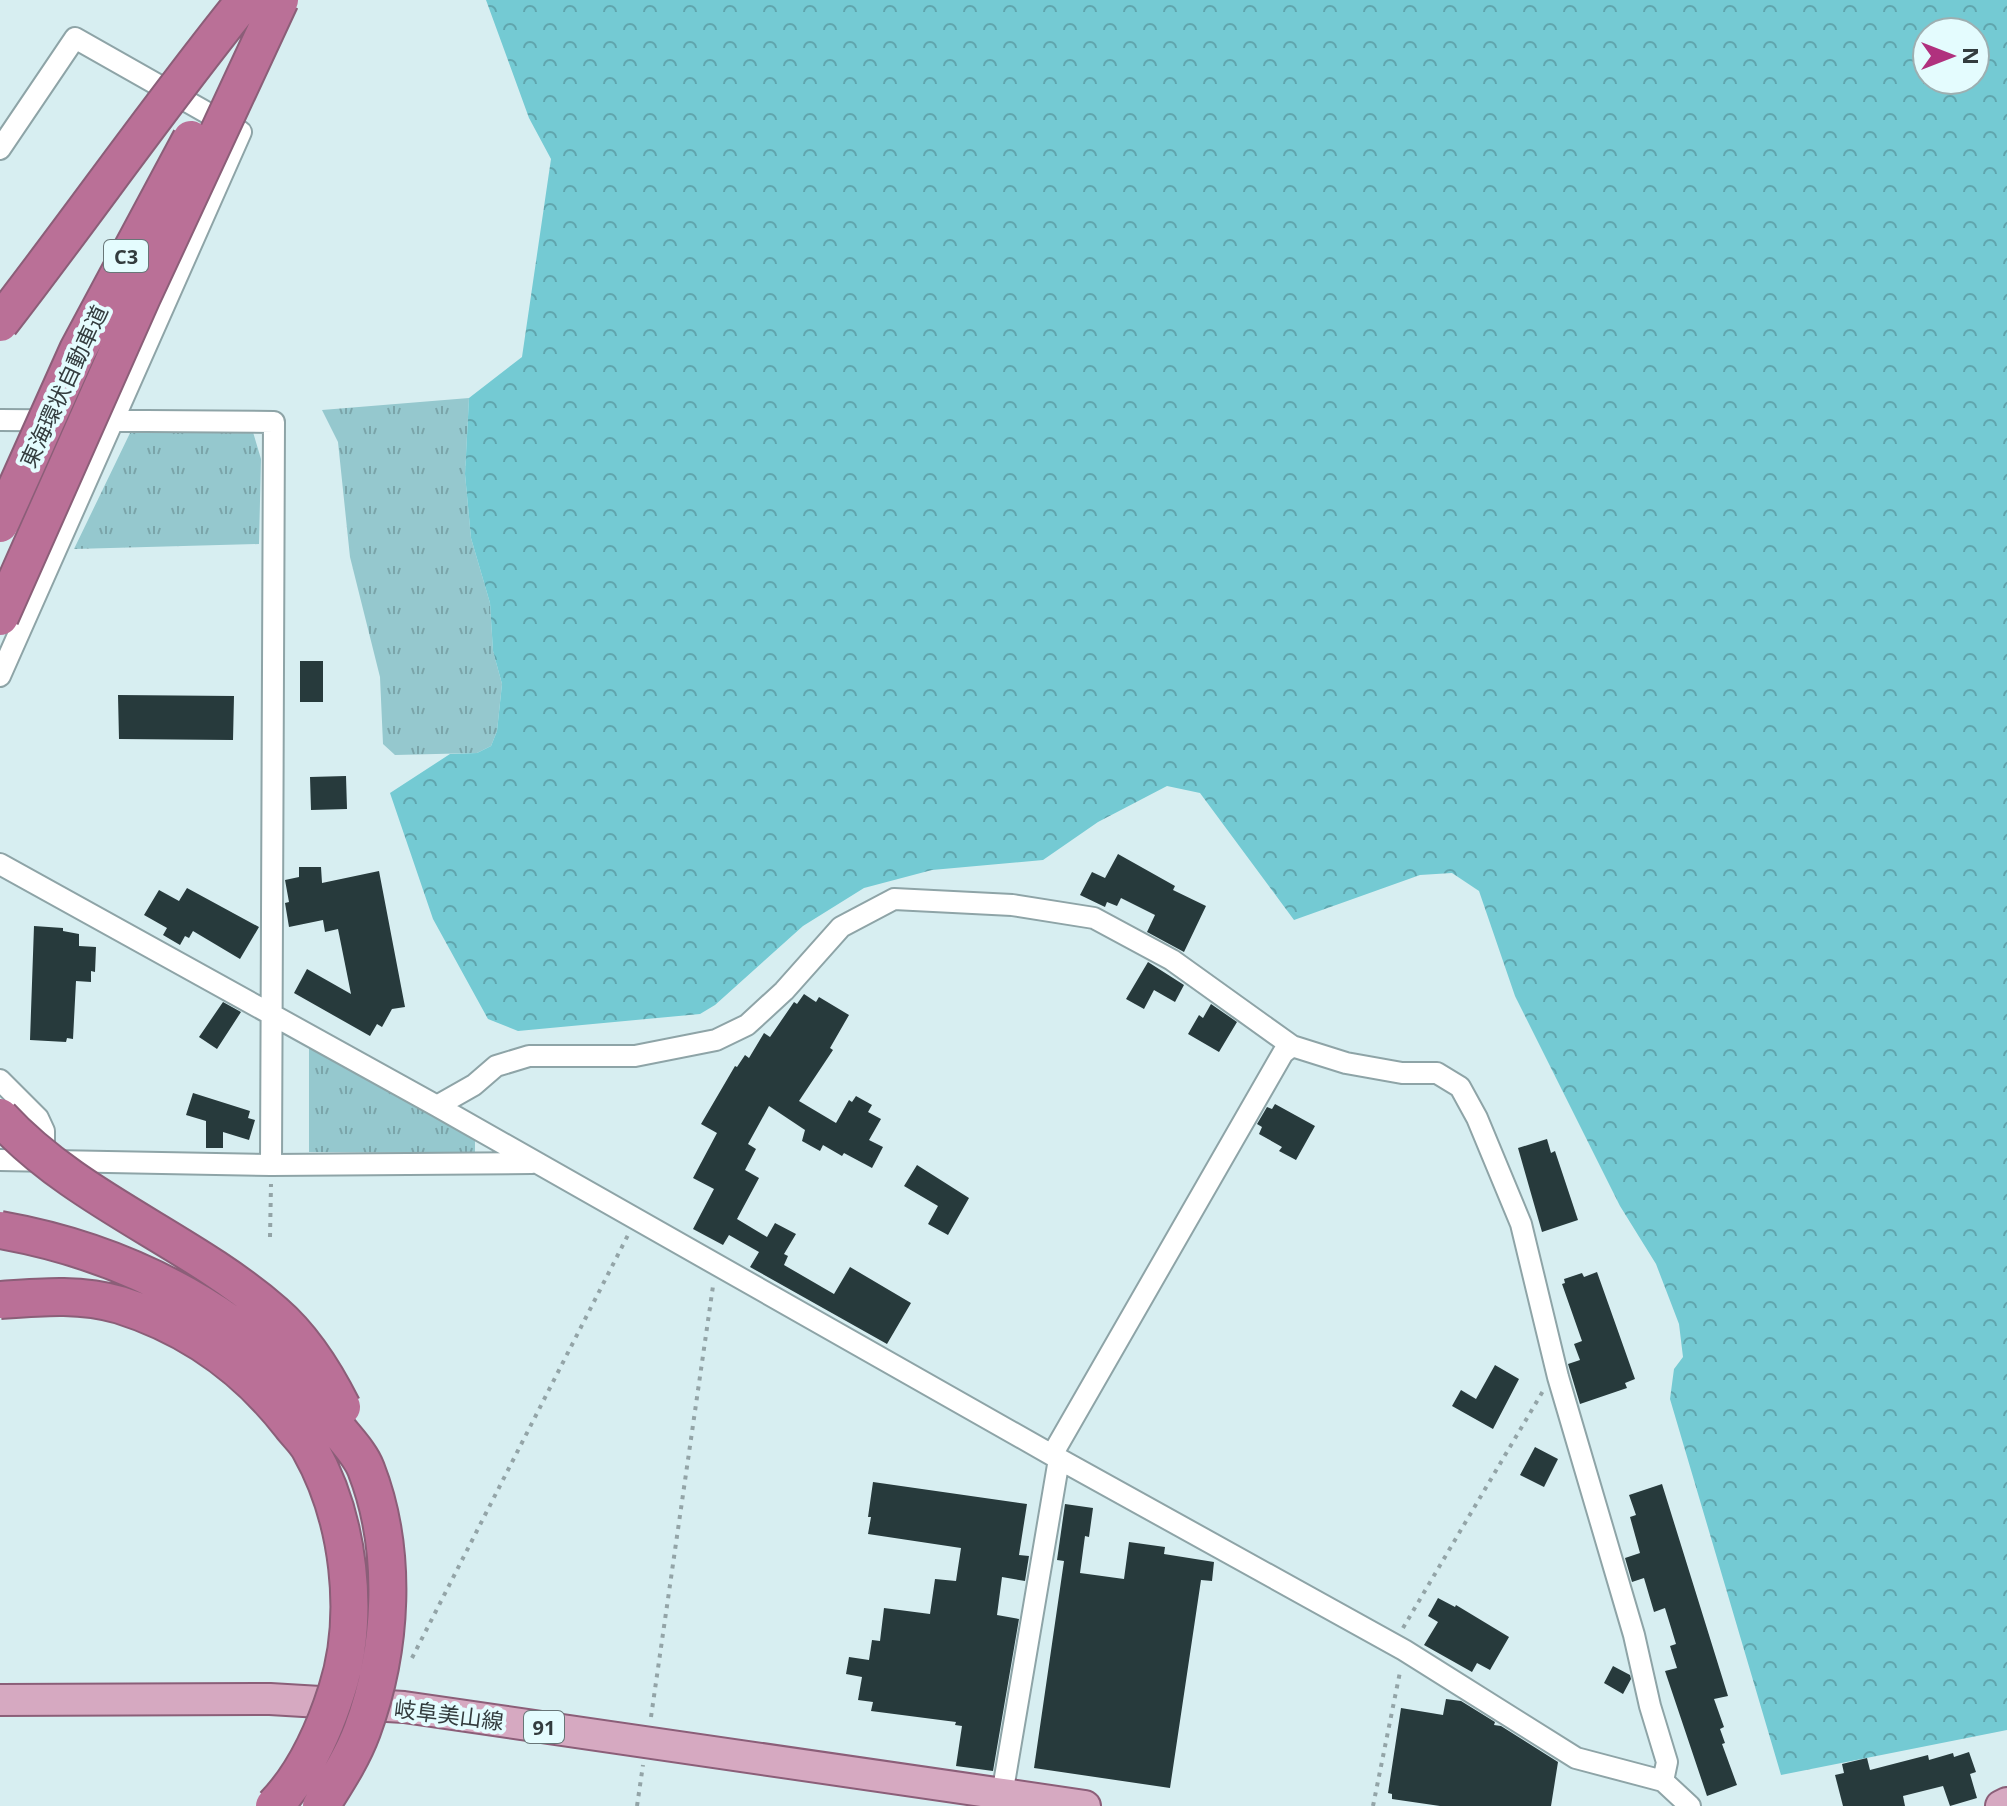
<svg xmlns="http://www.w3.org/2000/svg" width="2007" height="1806" viewBox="0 0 2007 1806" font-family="'Open Sans','Noto Sans JP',sans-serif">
  <defs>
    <pattern id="grass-tufts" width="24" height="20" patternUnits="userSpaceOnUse" patternTransform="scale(2)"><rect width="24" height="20" fill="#95c8ce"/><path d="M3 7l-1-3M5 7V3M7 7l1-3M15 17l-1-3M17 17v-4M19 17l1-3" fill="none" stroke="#7aa4a9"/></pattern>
    <pattern id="forest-crowns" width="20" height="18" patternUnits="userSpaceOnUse" patternTransform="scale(2)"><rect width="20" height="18" fill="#74cad3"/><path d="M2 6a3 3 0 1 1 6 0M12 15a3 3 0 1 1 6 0" fill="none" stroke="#60a5ad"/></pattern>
  </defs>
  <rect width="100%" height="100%" fill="#d7eef1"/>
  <!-- grass -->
  <path fill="url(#grass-tufts)" d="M 469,398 L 465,474 L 471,538 L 490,603 L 493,651 L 502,684 L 497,731 L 491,746 L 477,753 L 395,755 L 383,744 L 380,677 L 350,557 L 338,442 L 322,410 Z
    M 131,431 L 253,432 L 261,459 L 259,544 L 74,549 Z
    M 309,1043 L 475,1135 L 475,1153 L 309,1152 Z"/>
  <!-- forest -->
  <path fill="url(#forest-crowns)" fill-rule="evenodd" d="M 486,0 L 2007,0 L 2007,1730 L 1781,1775 L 1670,1399 L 1674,1369 L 1683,1357 L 1679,1324 L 1656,1264 L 1620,1206 L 1515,996 L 1479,891 L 1452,873 L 1420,875 L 1294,920 L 1200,793 L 1167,786 L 1098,822 L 1043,860 L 932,870 L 864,888 L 803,926 L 715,1005 L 700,1014 L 518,1031 L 488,1019 L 433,919 L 390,793 L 450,754 L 477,753 L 491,746 L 497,731 L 502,684 L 493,651 L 490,603 L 471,538 L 465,474 L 469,398 L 522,357 L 551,159 L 529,118 ZM 1927,32 L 1975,32 L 1975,80 L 1927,80 Z"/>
  <!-- building -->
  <path fill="#273a3c" d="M 300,661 L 323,661 L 323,702 L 300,702 Z
    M 118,695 L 234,696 L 233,740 L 119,739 Z
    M 346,776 L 347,809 L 311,810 L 310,777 Z
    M 1118,854 L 1175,886 L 1173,890 L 1206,906 L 1184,952 L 1147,932 L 1155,915 L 1121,898 L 1117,906 L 1107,902 L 1105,907 L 1080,895 L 1092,872 L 1105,878 Z
    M 299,867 L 321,867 L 322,883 L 379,871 L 405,1007 L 392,1009 L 382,1027 L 377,1024 L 370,1036 L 294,993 L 307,969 L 351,994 L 338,929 L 325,932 L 323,920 L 289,927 L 285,903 L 289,902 L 285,880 L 299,877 Z
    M 187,888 L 259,927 L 240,959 L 193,931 L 189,938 L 185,936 L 180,945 L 163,935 L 167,928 L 144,915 L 159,890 L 179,901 Z
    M 34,926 L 63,928 L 63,931 L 79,934 L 79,946 L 96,947 L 95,972 L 91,971 L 91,982 L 76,981 L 73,1039 L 67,1038 L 66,1042 L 30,1040 Z
    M 1148,962 L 1184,985 L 1175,1002 L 1154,990 L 1144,1009 L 1126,999 Z
    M 804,994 L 816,1002 L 819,997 L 849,1015 L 830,1048 L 833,1050 L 799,1101 L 836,1123 L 849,1100 L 852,1102 L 856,1096 L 872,1105 L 868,1112 L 881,1119 L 869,1140 L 883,1147 L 872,1168 L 844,1153 L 842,1156 L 823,1145 L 820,1151 L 802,1141 L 805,1130 L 769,1106 L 748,1144 L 756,1149 L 745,1170 L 759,1178 L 737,1219 L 767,1237 L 775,1223 L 796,1234 L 784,1254 L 788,1256 L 784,1265 L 834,1294 L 850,1267 L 911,1303 L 887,1344 L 750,1267 L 759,1252 L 729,1235 L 723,1245 L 693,1229 L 714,1189 L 693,1178 L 717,1133 L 701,1124 L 735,1066 L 737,1067 L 745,1055 L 749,1058 L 764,1033 L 770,1037 L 794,1002 L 797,1004 Z
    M 223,1002 L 241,1012 L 217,1049 L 199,1037 Z
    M 1211,1004 L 1237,1022 L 1219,1052 L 1188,1034 L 1199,1015 L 1203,1018 Z
    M 193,1093 L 250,1111 L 248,1118 L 255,1120 L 249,1140 L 223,1132 L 223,1148 L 206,1148 L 206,1121 L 186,1115 Z
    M 1275,1104 L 1315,1126 L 1296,1160 L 1279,1151 L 1282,1147 L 1259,1134 L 1262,1127 L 1257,1124 L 1267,1107 L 1272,1109 Z
    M 1547,1139 L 1551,1153 L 1555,1151 L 1578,1220 L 1542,1232 L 1518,1148 Z
    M 917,1165 L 969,1198 L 948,1235 L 928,1224 L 938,1206 L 904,1186 Z
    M 1597,1272 L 1635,1379 L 1625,1383 L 1627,1388 L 1580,1404 L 1568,1364 L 1580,1360 L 1574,1344 L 1582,1341 L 1562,1284 L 1565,1283 L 1564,1279 L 1582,1273 L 1584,1277 Z
    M 1495,1365 L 1519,1379 L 1493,1429 L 1452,1406 L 1461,1390 L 1476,1399 Z
    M 1535,1447 L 1558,1459 L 1544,1487 L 1520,1475 Z
    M 873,1482 L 1027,1504 L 1019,1555 L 1029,1556 L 1025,1581 L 1002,1577 L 997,1615 L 1019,1619 L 993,1771 L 956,1766 L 962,1726 L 955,1725 L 956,1722 L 871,1711 L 873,1702 L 858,1700 L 862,1677 L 846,1674 L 849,1657 L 869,1660 L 872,1640 L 880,1641 L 884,1608 L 930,1614 L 935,1579 L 956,1581 L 961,1548 L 868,1534 L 871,1517 L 868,1517 Z
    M 1662,1484 L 1728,1696 L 1714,1699 L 1724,1727 L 1720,1729 L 1725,1743 L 1722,1744 L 1737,1785 L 1707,1796 L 1665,1671 L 1677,1668 L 1670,1646 L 1676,1644 L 1665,1608 L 1654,1612 L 1644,1578 L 1632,1582 L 1625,1558 L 1640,1553 L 1630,1517 L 1636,1515 L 1629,1495 Z
    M 1065,1504 L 1093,1508 L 1089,1537 L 1085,1536 L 1080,1573 L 1124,1579 L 1129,1542 L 1165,1547 L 1164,1554 L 1214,1562 L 1212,1581 L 1201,1580 L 1170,1788 L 1034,1768 L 1064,1561 L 1057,1560 Z
    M 1438,1598 L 1455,1607 L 1456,1605 L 1509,1637 L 1490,1670 L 1477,1663 L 1472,1672 L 1424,1645 L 1438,1622 L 1428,1616 Z
    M 1613,1666 L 1630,1675 L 1631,1679 L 1623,1694 L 1604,1683 Z
    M 1446,1699 L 1461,1701 L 1495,1722 L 1494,1725 L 1501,1726 L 1558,1762 L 1551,1806 L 1440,1806 L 1392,1799 L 1392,1794 L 1388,1793 L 1401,1708 L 1443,1715 Z
    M 1969,1752 L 1976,1772 L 1970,1774 L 1977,1798 L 1950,1806 L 1943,1786 L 1903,1796 L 1905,1806 L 1843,1806 L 1835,1775 L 1844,1773 L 1842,1764 L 1867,1758 L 1870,1770 L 1928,1755 L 1929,1760 L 1953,1753 L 1954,1757 Z"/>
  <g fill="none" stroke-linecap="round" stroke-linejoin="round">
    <defs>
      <path id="street" d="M 0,149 L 75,38 L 241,132 L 0,676
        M 0,420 L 274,422 L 271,1165
        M 0,864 L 437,1106 L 1052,1455 L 1404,1650 L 1576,1758 L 1663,1781 L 1690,1806
        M 0,1080 L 38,1118 L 44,1131 L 44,1161
        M 437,1106 L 474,1085 L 496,1066 L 529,1056 L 635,1056 L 716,1040 L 747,1025 L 784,991 L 841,927 L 894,899 L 1012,905 L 1094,918 L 1172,960 L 1292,1046 L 1346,1063 L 1402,1073 L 1437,1073 L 1460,1087 L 1477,1118 L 1521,1224 L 1558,1377 L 1634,1635 L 1650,1706 L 1667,1762 L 1663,1781
        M 0,1160 L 271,1165 L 532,1163
        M 1052,1455 L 1283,1053 L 1292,1046
        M 1002,1795 L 1059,1459"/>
      <path id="primary" d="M 0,1700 L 270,1699 L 404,1707 L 1085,1806
        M 2001,1806 L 2007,1803"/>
    </defs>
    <!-- street casing -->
    <use href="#street" stroke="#8ea4a7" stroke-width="24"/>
    <!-- primary casing -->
    <use href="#primary" stroke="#8b5e78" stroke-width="34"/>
    <!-- path -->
    <path stroke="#93a4a7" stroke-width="4" stroke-dasharray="4 6" stroke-linecap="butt" d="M 270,1237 L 271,1184
      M 1403,1628 L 1543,1391
      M 412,1658 L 628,1235
      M 651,1717 L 713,1286
      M 637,1806 L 643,1765
      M 1373,1806 L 1400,1672"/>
    <!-- street -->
    <use href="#street" stroke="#fff" stroke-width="20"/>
    <!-- primary -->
    <use href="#primary" stroke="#d6a9c1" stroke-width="30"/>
    <defs>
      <path id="highway-bridge" d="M 0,323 C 83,216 160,105 245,0
        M 0,524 L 78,350 L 191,139
        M 0,617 L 142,297 L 280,0
        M 0,1117 C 76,1200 189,1239 274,1313 C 303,1338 325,1373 342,1407
        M 0,1230 C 130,1253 254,1317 334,1424 C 344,1438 360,1453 366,1469 C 398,1551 392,1650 362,1731 C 352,1758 336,1782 321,1806
        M 0,1300 C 40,1297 81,1293 120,1305 C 190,1327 246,1367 291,1425 C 297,1433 305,1440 310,1449 C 349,1518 361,1615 337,1690 C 324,1731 305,1774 274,1806"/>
    </defs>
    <!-- highway-bridge casing -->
    <use href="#highway-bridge" stroke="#8b5e78" stroke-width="40" stroke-linecap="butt"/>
    <!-- highway-bridge -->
    <use href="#highway-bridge" stroke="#ba7097" stroke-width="36"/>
  </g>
  <g text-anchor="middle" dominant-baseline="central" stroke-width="8" stroke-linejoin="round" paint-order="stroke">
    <!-- shield labels -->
    <g fill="#e4fcfe" stroke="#687678" stroke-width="2">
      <rect x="104" y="240" width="44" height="32" rx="6"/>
      <rect x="524" y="1711" width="40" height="32" rx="6"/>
    </g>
    <g font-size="20" font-weight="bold" fill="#333c3e">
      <text x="126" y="256">C3</text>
      <text x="544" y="1727">91</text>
    </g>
    <!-- street labels -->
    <g font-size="22" fill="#333c3e" stroke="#e4fcfe">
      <text transform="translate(63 386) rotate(-65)">東海環状自動車道</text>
      <text transform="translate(449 1714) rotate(7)">岐阜美山線</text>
    </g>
  </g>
  <!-- north arrow -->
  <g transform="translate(1951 56) rotate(90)"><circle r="38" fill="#e4fcfe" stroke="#9dafb1" stroke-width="2"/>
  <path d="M0-6L14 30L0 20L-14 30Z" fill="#b0317e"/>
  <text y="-12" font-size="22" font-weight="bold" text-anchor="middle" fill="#333c3e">N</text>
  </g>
</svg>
